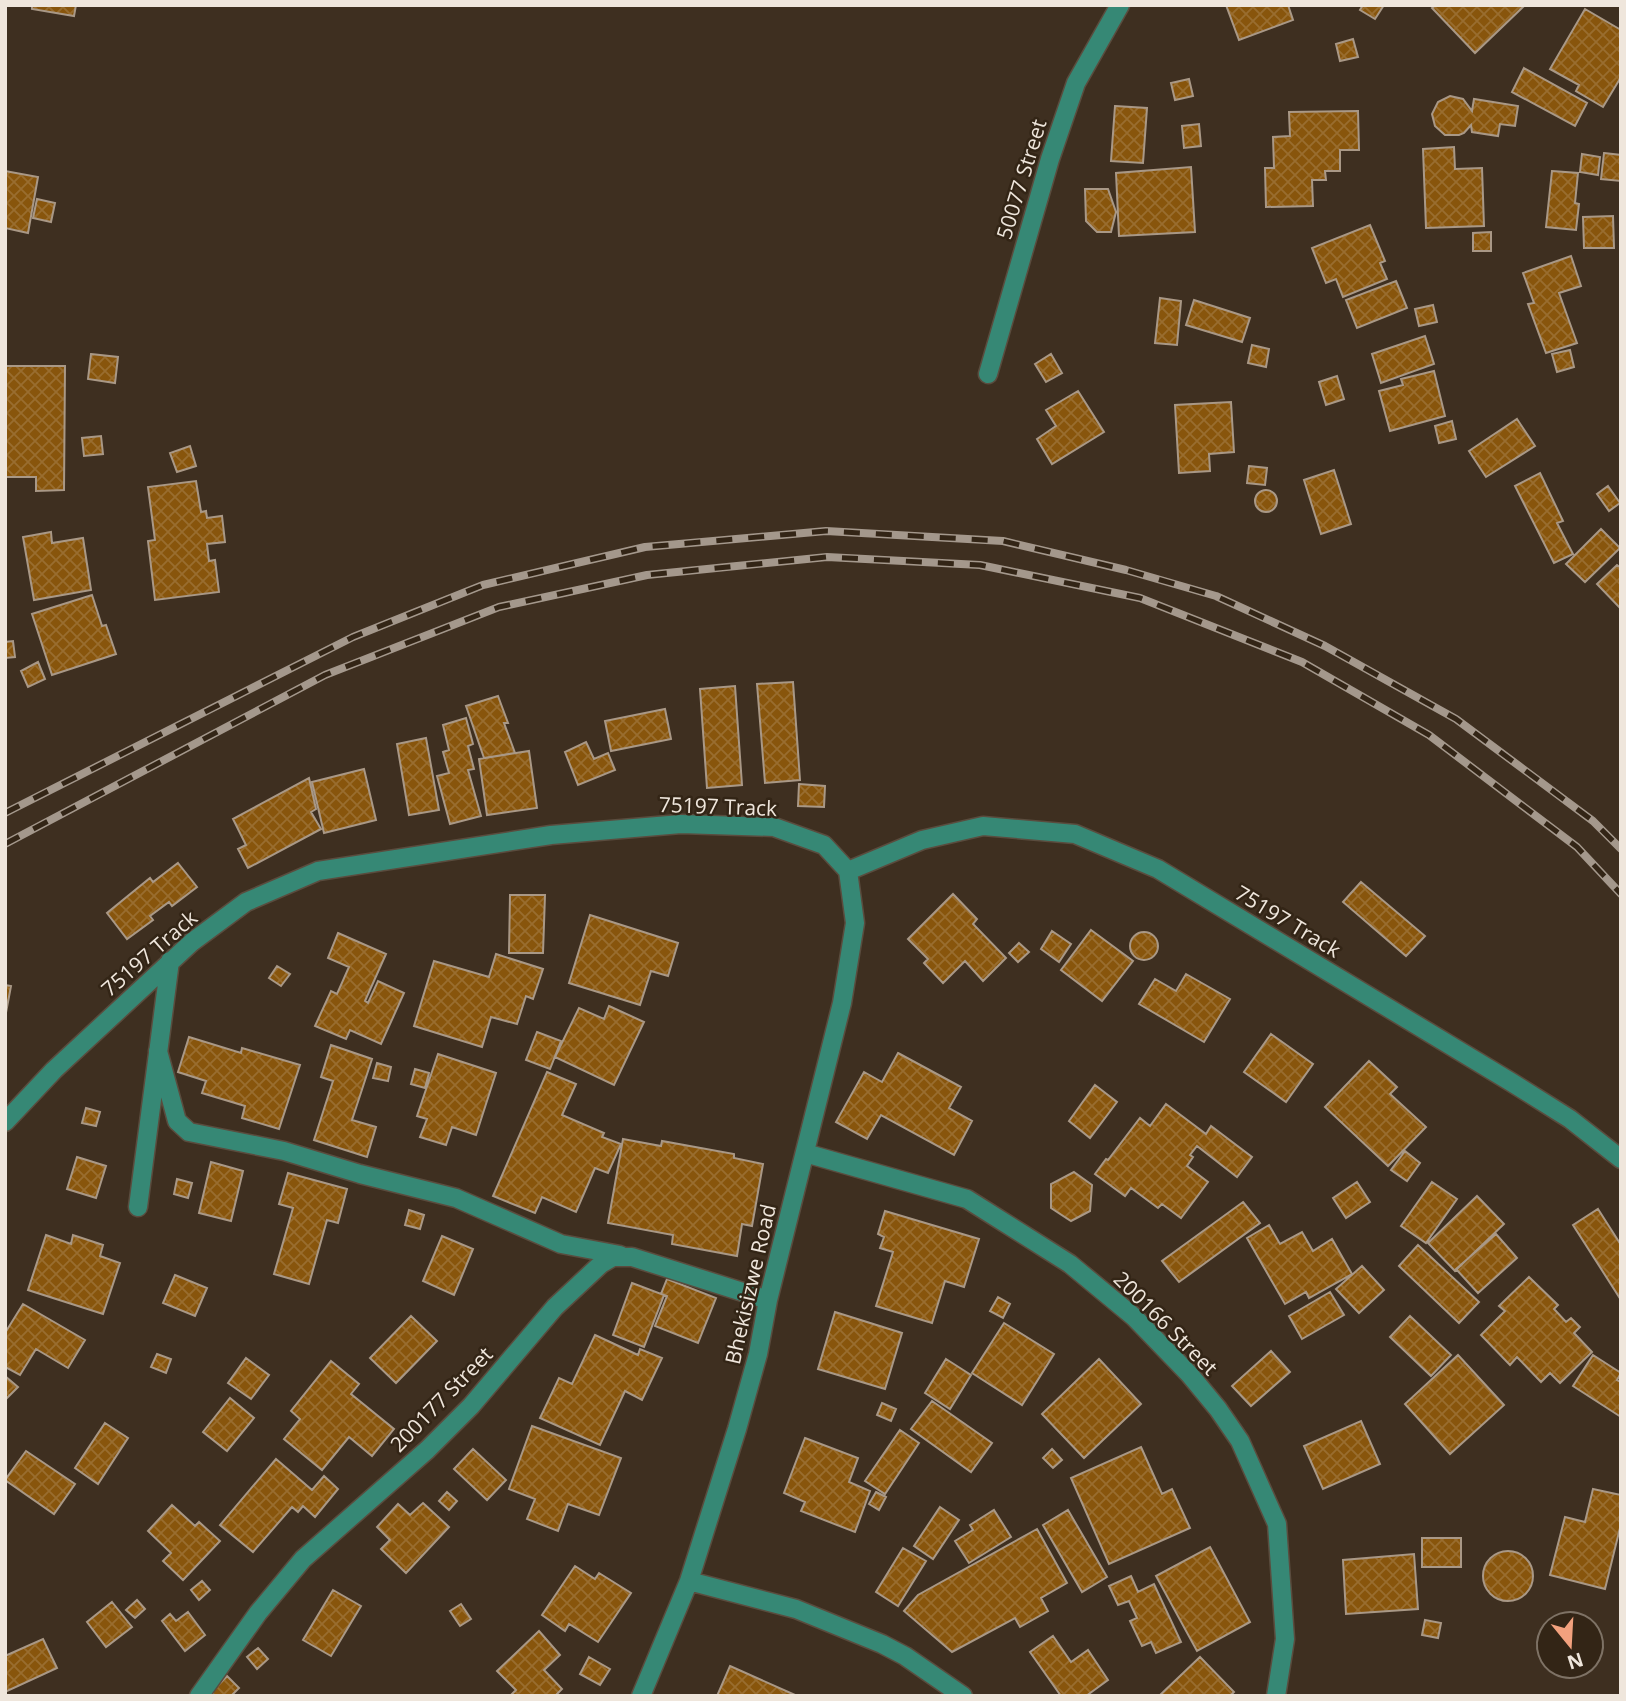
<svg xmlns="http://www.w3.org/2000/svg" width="1626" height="1701" viewBox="0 0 1626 1701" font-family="'Open Sans',sans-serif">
  <defs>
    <pattern id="building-cross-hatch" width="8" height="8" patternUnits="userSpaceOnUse" patternTransform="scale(1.75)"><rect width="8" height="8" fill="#88550c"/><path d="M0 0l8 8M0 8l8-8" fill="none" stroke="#996d2f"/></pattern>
  </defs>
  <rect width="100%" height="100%" fill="#3e2f20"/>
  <!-- building -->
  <path fill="url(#building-cross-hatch)" stroke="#a99886" stroke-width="2" d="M 32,5 L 76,5 L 74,16 L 32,9 Z
    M 1226,5 L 1288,5 L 1293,20 L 1239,40 Z
    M 1363,5 L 1384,5 L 1375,19 L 1360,10 Z
    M 1435,5 L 1525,5 L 1475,53 L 1432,8 Z
    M 1585,9 L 1621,30 L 1621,77 L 1603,107 L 1576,91 L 1579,85 L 1550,69 Z
    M 1353,39 L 1358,57 L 1340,61 L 1336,44 Z
    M 1524,68 L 1587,103 L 1575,126 L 1512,92 Z
    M 1189,79 L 1193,96 L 1175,100 L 1171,83 Z
    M 1450,96 L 1463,99 L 1472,111 L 1474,99 L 1518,106 L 1515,126 L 1500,124 L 1498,136 L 1472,132 L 1471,125 L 1464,133 L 1459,135 L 1445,135 L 1435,126 L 1432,114 L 1438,102 Z
    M 1115,106 L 1147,108 L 1143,163 L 1111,161 Z
    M 1358,111 L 1359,150 L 1340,150 L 1340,171 L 1325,171 L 1326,180 L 1312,180 L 1313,206 L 1266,207 L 1265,168 L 1274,168 L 1273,137 L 1290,136 L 1289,112 Z
    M 1199,124 L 1201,146 L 1184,148 L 1182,126 Z
    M 1454,147 L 1455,169 L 1482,168 L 1484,226 L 1426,228 L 1423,149 Z
    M 1604,153 L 1621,155 L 1621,181 L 1601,179 Z
    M 1582,154 L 1600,157 L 1598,175 L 1580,172 Z
    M 1191,167 L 1195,232 L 1119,236 L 1116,173 Z
    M 5,171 L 38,177 L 28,233 L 5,228 Z
    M 1552,171 L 1578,173 L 1575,203 L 1579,204 L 1576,230 L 1546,227 Z
    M 1085,189 L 1108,189 L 1116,212 L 1111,232 L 1097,232 L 1086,221 Z
    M 37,199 L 55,203 L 51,222 L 33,218 Z
    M 1613,216 L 1614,248 L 1584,248 L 1583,217 Z
    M 1370,225 L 1385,261 L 1380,263 L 1387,279 L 1343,297 L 1336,279 L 1326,283 L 1312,248 Z
    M 1491,232 L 1491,251 L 1473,251 L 1473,233 Z
    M 1571,256 L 1581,286 L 1559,293 L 1577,343 L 1546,353 L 1528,304 L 1534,303 L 1523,273 Z
    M 1396,281 L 1407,308 L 1357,328 L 1346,300 Z
    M 1160,298 L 1181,301 L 1177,345 L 1155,343 Z
    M 1194,300 L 1250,318 L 1242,342 L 1186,325 Z
    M 1433,305 L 1437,322 L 1419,326 L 1415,309 Z
    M 1425,336 L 1434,364 L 1381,383 L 1372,354 Z
    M 1252,345 L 1269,349 L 1266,367 L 1248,363 Z
    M 1570,350 L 1574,367 L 1557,372 L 1552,354 Z
    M 91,354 L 118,357 L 115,383 L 88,379 Z
    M 1051,354 L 1062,373 L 1046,382 L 1035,364 Z
    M 5,366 L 65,366 L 64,490 L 36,491 L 36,477 L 5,477 Z
    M 1434,371 L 1445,416 L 1390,431 L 1379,391 L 1403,385 L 1401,379 Z
    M 1337,376 L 1344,399 L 1326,405 L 1319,382 Z
    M 1078,391 L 1104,432 L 1052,464 L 1037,439 L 1056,426 L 1046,410 Z
    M 1231,402 L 1234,452 L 1209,454 L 1210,471 L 1179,473 L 1175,405 Z
    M 1517,419 L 1535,446 L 1486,477 L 1469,451 Z
    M 1452,421 L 1456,439 L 1439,443 L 1435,426 Z
    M 101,436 L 103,454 L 84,456 L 82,438 Z
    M 190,446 L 196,466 L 177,472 L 170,453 Z
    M 1249,466 L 1267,468 L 1265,485 L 1247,483 Z
    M 1334,470 L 1351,524 L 1321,534 L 1304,480 Z
    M 1540,473 L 1563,521 L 1557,523 L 1573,554 L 1554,563 L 1515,486 Z
    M 196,481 L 201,512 L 206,511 L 207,518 L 222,516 L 225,542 L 207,544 L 209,561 L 215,560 L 219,592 L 155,600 L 148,541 L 155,540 L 148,487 Z
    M 1608,486 L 1620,503 L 1609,511 L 1597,494 Z
    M1255 501a11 11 0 1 1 22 0a11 11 0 1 1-22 0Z
    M 1601,529 L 1620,548 L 1585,582 L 1566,564 Z
    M 51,532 L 52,543 L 83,538 L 91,590 L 34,600 L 23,537 Z
    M 1617,565 L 1621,568 L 1621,609 L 1597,584 Z
    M 92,595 L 102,626 L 106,625 L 116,654 L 52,675 L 32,614 Z
    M 13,641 L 15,657 L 5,658 L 5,642 Z
    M 38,662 L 45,679 L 28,687 L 21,671 Z
    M 793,682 L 800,780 L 765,783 L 757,684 Z
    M 735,686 L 742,785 L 707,788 L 700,689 Z
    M 498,696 L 508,723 L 504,723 L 515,753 L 484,758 L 466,706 Z
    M 665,709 L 671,739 L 611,751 L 605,721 Z
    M 466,718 L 473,744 L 468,746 L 474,769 L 468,770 L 481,816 L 450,824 L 437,776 L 449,773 L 443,752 L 449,750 L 443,725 Z
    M 426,738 L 439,810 L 409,815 L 397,744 Z
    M 586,742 L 594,759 L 608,753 L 615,770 L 578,785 L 565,752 Z
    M 529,751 L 537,808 L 487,815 L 479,759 Z
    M 364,769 L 376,820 L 324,833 L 312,782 Z
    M 309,778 L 316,809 L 311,812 L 321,829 L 248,868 L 238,849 L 246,845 L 233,819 Z
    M 799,784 L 825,786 L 824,807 L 798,806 Z
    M 178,863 L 197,887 L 172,906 L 169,902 L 150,916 L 153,920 L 127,939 L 107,913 L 150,878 L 153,882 Z
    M 1361,882 L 1425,936 L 1406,956 L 1343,902 Z
    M 953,894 L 977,919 L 973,924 L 1006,958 L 983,981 L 965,961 L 943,983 L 924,963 L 928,959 L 908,939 Z
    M 510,895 L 545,895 L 543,953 L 509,953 Z
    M 590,915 L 678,943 L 668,976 L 651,971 L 640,1005 L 569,983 Z
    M 1091,930 L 1133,961 L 1102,1001 L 1061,970 Z
    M 1052,931 L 1071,944 L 1059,962 L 1041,949 Z
    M1130 946a14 14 0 1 1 28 0a14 14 0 1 1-28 0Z
    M 338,933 L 386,954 L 365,1001 L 368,1003 L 378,981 L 404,993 L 381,1044 L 350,1030 L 346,1039 L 315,1026 L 331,991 L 337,994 L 349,967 L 328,958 Z
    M 1019,943 L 1029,952 L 1018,962 L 1009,953 Z
    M 496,954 L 543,969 L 533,999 L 526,996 L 517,1024 L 491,1017 L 482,1047 L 414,1026 L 434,961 L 489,977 Z
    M 277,966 L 290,974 L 281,986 L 269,978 Z
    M 1186,974 L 1230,999 L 1204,1042 L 1139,1004 L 1155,979 L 1176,991 Z
    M 5,985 L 11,986 L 5,1018 Z
    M 609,1006 L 644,1022 L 614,1085 L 555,1057 L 579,1008 L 604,1019 Z
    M 537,1032 L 561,1041 L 550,1069 L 526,1060 Z
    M 1271,1034 L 1313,1064 L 1286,1102 L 1244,1072 Z
    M 189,1037 L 241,1053 L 242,1048 L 300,1065 L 279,1129 L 242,1118 L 245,1106 L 202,1093 L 206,1081 L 178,1072 Z
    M 331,1045 L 372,1059 L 352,1120 L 376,1127 L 367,1157 L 314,1140 L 333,1081 L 321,1077 Z
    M 898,1053 L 961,1087 L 949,1108 L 972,1121 L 954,1155 L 881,1115 L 867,1139 L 836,1122 L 864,1072 L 882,1082 Z
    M 438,1054 L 496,1073 L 476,1135 L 452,1127 L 446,1145 L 420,1137 L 427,1119 L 417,1116 Z
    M 1369,1061 L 1397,1087 L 1390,1094 L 1426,1127 L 1388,1166 L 1325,1107 Z
    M 377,1063 L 391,1067 L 388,1081 L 373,1078 Z
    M 415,1069 L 429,1073 L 425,1088 L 411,1084 Z
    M 547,1072 L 576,1084 L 562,1115 L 604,1133 L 602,1137 L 621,1144 L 608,1173 L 595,1168 L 576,1212 L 542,1197 L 535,1213 L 493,1196 Z
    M 1095,1085 L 1117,1102 L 1090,1138 L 1069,1121 Z
    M 1166,1104 L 1206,1134 L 1211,1126 L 1252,1157 L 1237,1177 L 1197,1146 L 1190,1155 L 1193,1157 L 1187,1166 L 1208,1182 L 1181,1218 L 1162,1204 L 1158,1208 L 1131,1188 L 1125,1196 L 1095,1174 L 1106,1159 L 1108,1160 L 1140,1118 L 1150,1126 Z
    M 86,1108 L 100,1112 L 96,1126 L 82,1123 Z
    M 623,1139 L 661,1146 L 662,1141 L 734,1154 L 734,1158 L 763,1164 L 752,1226 L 742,1224 L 737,1256 L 672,1244 L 673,1235 L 608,1223 Z
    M 1405,1151 L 1420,1163 L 1407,1181 L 1391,1170 Z
    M 77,1157 L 106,1166 L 96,1198 L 67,1189 Z
    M 211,1162 L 243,1171 L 231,1221 L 199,1213 Z
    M 1074,1172 L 1092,1185 L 1090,1211 L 1071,1221 L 1051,1208 L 1051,1184 Z
    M 288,1173 L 347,1189 L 338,1223 L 327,1220 L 309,1284 L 274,1274 L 293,1208 L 279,1204 Z
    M 177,1179 L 192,1183 L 188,1198 L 174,1194 Z
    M 1357,1182 L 1370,1202 L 1346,1218 L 1333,1198 Z
    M 1432,1182 L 1457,1199 L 1426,1243 L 1401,1226 Z
    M 1477,1196 L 1504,1224 L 1455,1271 L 1428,1243 Z
    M 1243,1202 L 1260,1223 L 1179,1282 L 1162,1261 Z
    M 1598,1209 L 1621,1245 L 1621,1300 L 1573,1225 Z
    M 409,1210 L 424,1215 L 420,1229 L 405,1225 Z
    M 885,1211 L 979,1239 L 964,1287 L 945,1281 L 932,1323 L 876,1306 L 893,1252 L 880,1248 L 884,1237 L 878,1234 Z
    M 1269,1225 L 1280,1244 L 1302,1232 L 1313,1251 L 1332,1239 L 1352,1274 L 1309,1298 L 1306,1292 L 1285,1304 L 1247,1238 Z
    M 1496,1234 L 1517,1258 L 1478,1293 L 1456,1269 Z
    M 46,1235 L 71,1244 L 73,1235 L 103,1245 L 100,1256 L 120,1263 L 103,1314 L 28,1290 Z
    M 442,1236 L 473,1249 L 454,1295 L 423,1281 Z
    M 1418,1245 L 1479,1302 L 1459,1323 L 1399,1266 Z
    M 1362,1266 L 1384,1290 L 1359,1313 L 1336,1289 Z
    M 175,1275 L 207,1288 L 195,1316 L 163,1303 Z
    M 1529,1277 L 1558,1305 L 1554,1309 L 1566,1322 L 1571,1318 L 1580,1327 L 1574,1333 L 1592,1352 L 1560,1383 L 1550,1373 L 1541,1382 L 1517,1357 L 1510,1365 L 1481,1335 L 1505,1311 L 1499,1306 Z
    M 667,1279 L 716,1298 L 698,1343 L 655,1326 L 667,1296 L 661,1294 Z
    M 632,1283 L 664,1295 L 644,1347 L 613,1335 Z
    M 1330,1292 L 1344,1315 L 1302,1339 L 1289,1316 Z
    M 998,1297 L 1010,1304 L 1003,1318 L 990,1311 Z
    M 23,1304 L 85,1340 L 68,1368 L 36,1349 L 20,1375 L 5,1367 L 5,1333 Z
    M 835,1312 L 902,1333 L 885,1389 L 818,1369 Z
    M 411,1316 L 437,1341 L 396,1383 L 370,1358 Z
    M 1410,1316 L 1451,1355 L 1431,1376 L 1390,1337 Z
    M 1004,1323 L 1054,1354 L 1022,1405 L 972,1373 Z
    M 595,1335 L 638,1355 L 640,1349 L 662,1358 L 642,1400 L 625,1391 L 600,1445 L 540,1418 L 559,1378 L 572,1384 Z
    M 1271,1351 L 1290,1372 L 1251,1406 L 1232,1386 Z
    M 157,1354 L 171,1359 L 166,1373 L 151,1367 Z
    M 1458,1355 L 1504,1405 L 1450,1454 L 1405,1404 Z
    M 1593,1355 L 1621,1373 L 1617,1380 L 1621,1382 L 1621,1417 L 1573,1386 Z
    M 246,1358 L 269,1375 L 251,1399 L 228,1383 Z
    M 946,1359 L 971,1375 L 950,1409 L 925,1393 Z
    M 1099,1359 L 1141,1404 L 1084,1458 L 1042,1414 Z
    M 331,1361 L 359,1384 L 351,1394 L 394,1429 L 372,1456 L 349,1437 L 322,1470 L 284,1439 L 300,1419 L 291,1411 Z
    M 5,1376 L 18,1387 L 5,1400 Z
    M 230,1398 L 254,1418 L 227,1451 L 203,1432 Z
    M 932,1401 L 992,1443 L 971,1472 L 911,1429 Z
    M 882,1403 L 896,1409 L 891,1421 L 877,1415 Z
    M 1361,1421 L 1380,1464 L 1323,1489 L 1304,1446 Z
    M 105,1423 L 128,1438 L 98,1484 L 75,1468 Z
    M 532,1426 L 621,1458 L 599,1515 L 568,1504 L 558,1531 L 527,1519 L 535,1499 L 509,1489 Z
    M 900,1430 L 919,1443 L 885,1494 L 865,1481 Z
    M 805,1438 L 858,1458 L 849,1482 L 870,1491 L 855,1532 L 801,1511 L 805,1502 L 784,1493 Z
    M 1141,1447 L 1162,1494 L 1172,1489 L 1190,1528 L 1109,1564 L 1071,1478 Z
    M 473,1449 L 506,1480 L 487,1500 L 454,1469 Z
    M 1052,1449 L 1062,1460 L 1053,1468 L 1043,1458 Z
    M 26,1451 L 75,1484 L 54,1514 L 5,1480 Z
    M 276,1459 L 312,1490 L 324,1476 L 338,1489 L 315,1517 L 303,1506 L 298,1512 L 292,1507 L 253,1552 L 220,1525 Z
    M 1593,1489 L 1621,1495 L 1621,1524 L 1605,1589 L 1550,1575 L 1565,1517 L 1585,1522 Z
    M 447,1492 L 457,1501 L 449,1510 L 439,1501 Z
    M 876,1492 L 886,1497 L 879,1510 L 869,1504 Z
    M 423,1503 L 449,1527 L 406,1573 L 381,1549 L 390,1540 L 377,1527 L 398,1504 L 410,1515 Z
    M 172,1505 L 195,1526 L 199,1522 L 220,1541 L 183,1580 L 163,1561 L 171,1553 L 148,1531 Z
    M 940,1507 L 959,1520 L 933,1559 L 914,1546 Z
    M 994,1510 L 1011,1537 L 969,1563 L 955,1541 L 973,1530 L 970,1525 Z
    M 1068,1510 L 1107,1577 L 1082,1592 L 1043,1525 Z
    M 1037,1529 L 1067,1583 L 1041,1598 L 1048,1611 L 1020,1627 L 1015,1618 L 952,1652 L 904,1611 L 918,1595 Z
    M 1422,1538 L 1461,1538 L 1461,1567 L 1422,1567 Z
    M 1210,1547 L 1250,1622 L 1197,1651 L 1156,1576 Z
    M 903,1548 L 926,1561 L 898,1606 L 876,1592 Z
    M1483 1576a25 25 0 1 1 50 0a25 25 0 1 1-50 0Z
    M 1414,1554 L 1418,1609 L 1346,1614 L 1343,1560 Z
    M 575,1566 L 595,1579 L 599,1573 L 631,1593 L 598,1642 L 569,1624 L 565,1631 L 542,1615 Z
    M 1131,1576 L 1138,1592 L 1154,1584 L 1181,1642 L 1156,1653 L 1151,1642 L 1142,1646 L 1130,1621 L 1137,1618 L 1129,1601 L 1118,1605 L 1109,1586 Z
    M 202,1581 L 210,1590 L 199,1600 L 191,1590 Z
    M 333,1590 L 361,1606 L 331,1656 L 303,1640 Z
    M 137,1600 L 145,1609 L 135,1618 L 126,1610 Z
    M 112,1602 L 132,1627 L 106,1647 L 87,1622 Z
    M 461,1604 L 471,1619 L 460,1626 L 450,1611 Z
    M 188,1612 L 205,1635 L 185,1651 L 162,1621 L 170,1614 L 176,1621 Z
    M 1425,1620 L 1441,1623 L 1438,1638 L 1422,1635 Z
    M 539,1631 L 560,1655 L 544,1670 L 562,1689 L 555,1696 L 510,1696 L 516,1690 L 497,1671 Z
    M 1053,1636 L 1071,1662 L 1088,1650 L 1108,1680 L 1086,1696 L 1061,1696 L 1030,1652 Z
    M 43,1639 L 57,1668 L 5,1692 L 5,1656 Z
    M 258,1648 L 268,1659 L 257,1669 L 247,1657 Z
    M 589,1657 L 610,1669 L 600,1685 L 580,1674 Z
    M 1200,1657 L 1234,1692 L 1230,1696 L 1159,1696 Z
    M 730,1666 L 795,1695 L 795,1696 L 717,1696 Z
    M 227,1676 L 239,1688 L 231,1696 L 215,1696 L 211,1692 Z"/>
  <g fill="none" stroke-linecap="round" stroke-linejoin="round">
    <defs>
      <path id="minor" d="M 988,374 L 1050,159 L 1076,83 L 1120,5
        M 848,871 L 922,840 L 983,826 L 1075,834 L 1158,869 L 1511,1082 L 1570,1119 L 1621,1159
        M 158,1051 L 177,1121 L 189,1132 L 284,1151 L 360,1174 L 456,1198 L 561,1244 L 620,1255
        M 5,1122 L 54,1070 L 192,942 L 246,902 L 318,871 L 551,835 L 681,824 L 774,827 L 824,845 L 848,871
        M 805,1153 L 967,1199 L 1070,1264 L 1134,1317 L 1190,1375 L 1218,1409 L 1240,1441 L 1277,1524 L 1285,1639 L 1276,1696
        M 138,1207 L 170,961
        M 689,1581 L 796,1609 L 882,1644 L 905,1656 L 963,1696
        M 199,1696 L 258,1613 L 303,1559 L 427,1450 L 471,1406 L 555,1307 L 601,1264 L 613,1257 L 632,1257 L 768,1300
        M 641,1696 L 689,1581 L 737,1429 L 758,1354 L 768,1300 L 842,1003 L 855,923 L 848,871"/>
    </defs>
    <!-- minor casing -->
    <use href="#minor" stroke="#5a4c3e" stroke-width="21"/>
    <!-- minor -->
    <use href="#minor" stroke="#368875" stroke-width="18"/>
    <defs>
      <path id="rail" d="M 5,813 L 353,637 L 483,585 L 645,547 L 826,531 L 1003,541 L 1126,570 L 1216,596 L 1325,646 L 1456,719 L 1593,821 L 1621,849
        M 5,844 L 325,675 L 499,607 L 647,575 L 827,557 L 980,565 L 1140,598 L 1302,662 L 1429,735 L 1577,847 L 1621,894"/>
    </defs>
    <!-- rail casing -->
    <use href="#rail" stroke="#a4988c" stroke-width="8"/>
    <!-- rail -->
    <use href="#rail" stroke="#332516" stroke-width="5" stroke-dasharray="16" stroke-linecap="butt"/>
  </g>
  <g text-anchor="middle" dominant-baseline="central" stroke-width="5" stroke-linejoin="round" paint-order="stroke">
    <!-- street labels -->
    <g font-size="21" fill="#efe6dc" stroke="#332516">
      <text transform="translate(1021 179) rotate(-73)">50077 Street</text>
      <text transform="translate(718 806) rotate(2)">75197 Track</text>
      <text transform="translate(1288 921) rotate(31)">75197 Track</text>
      <text transform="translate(149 953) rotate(-41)">75197 Track</text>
      <text transform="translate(750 1284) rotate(-77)">Bhekisizwe Road</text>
      <text transform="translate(1166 1323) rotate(45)">200166 Street</text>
      <text transform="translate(441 1399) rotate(-46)">200177 Street</text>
    </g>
  </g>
  <!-- border -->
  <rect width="1626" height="1701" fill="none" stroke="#efe6dc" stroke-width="14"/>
  <!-- north arrow -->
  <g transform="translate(1570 1645) rotate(162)"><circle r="33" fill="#332516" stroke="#7e7265" stroke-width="2"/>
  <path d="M0-5L12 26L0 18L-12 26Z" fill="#f2a17e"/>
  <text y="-10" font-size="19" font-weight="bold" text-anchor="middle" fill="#efe6dc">N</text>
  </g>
</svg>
